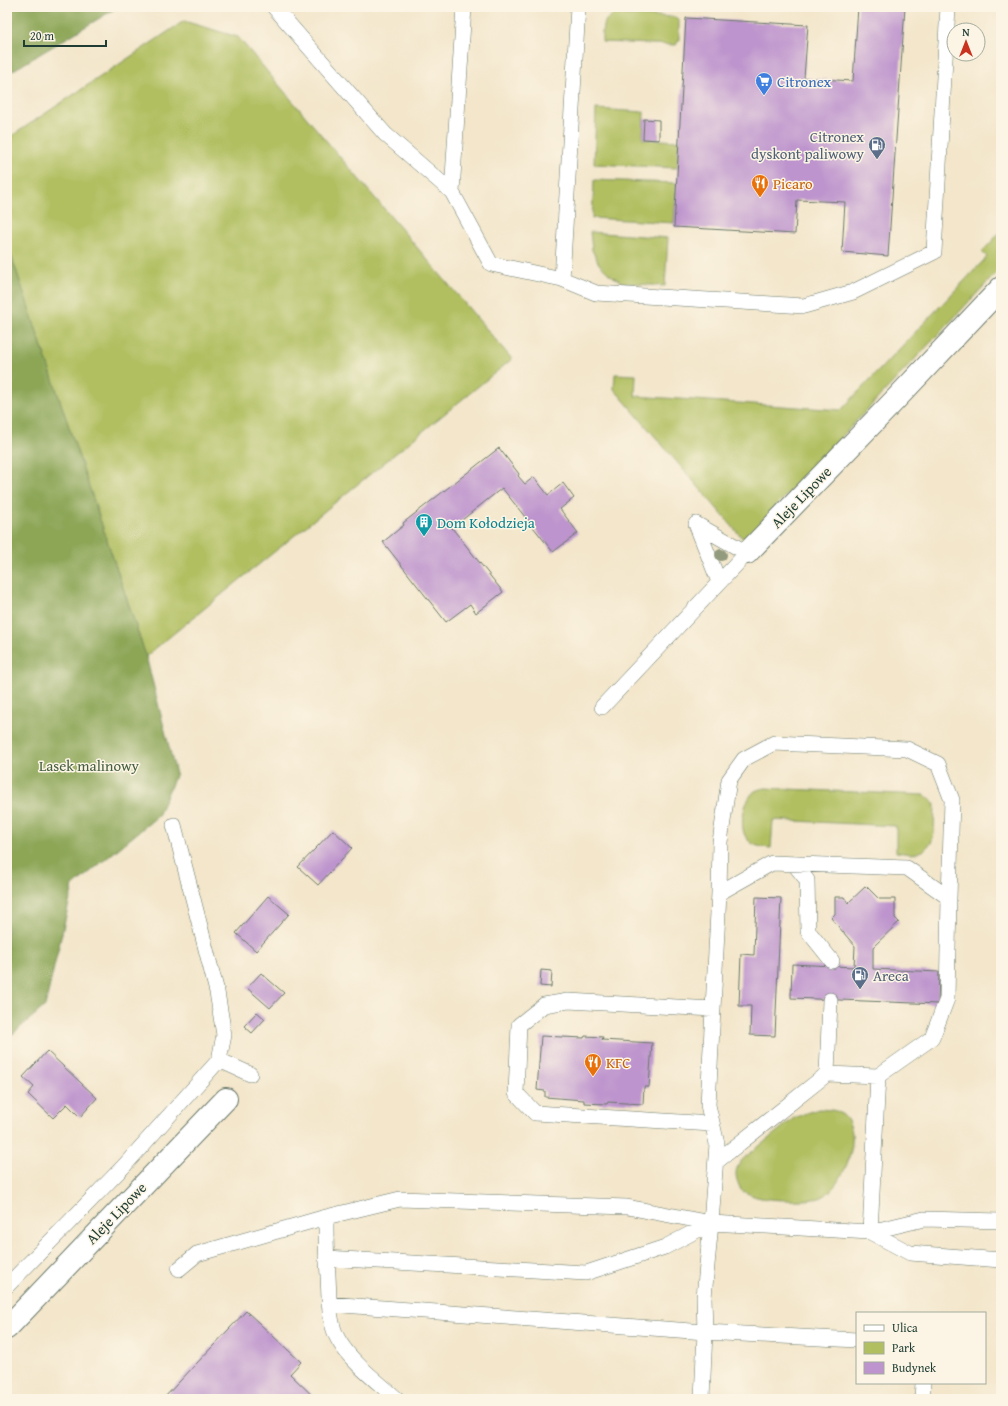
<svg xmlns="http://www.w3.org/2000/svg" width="1008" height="1406" viewBox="0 0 1008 1406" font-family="'Gentium Book Plus',serif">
  <rect width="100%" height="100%" fill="#fcf5e5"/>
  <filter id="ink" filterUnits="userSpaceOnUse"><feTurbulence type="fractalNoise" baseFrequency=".025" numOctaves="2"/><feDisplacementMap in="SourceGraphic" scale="8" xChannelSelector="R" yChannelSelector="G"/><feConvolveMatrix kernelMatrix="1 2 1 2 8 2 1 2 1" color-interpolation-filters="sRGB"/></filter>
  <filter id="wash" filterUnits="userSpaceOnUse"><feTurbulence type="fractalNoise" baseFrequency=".012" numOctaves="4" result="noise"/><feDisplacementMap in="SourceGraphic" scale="16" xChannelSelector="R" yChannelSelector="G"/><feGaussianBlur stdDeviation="0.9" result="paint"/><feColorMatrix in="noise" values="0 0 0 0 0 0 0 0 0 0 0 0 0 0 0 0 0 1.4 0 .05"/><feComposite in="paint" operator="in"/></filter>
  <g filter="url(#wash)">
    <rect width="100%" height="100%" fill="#f3e6cb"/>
    <!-- green -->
    <path fill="#b1bf61" stroke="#687e4a" d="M 614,14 L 675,17 L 679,20 L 679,40 L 676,45 L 602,42 C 602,28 601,22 614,14 Z
      M 184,21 L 238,37 L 512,359 L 146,656 L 7,243 L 7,139 Z
      M 596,109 L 644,112 L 643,139 L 679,141 L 678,168 L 594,164 Z
      M 594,180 L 677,183 L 674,223 L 592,218 Z
      M 1001,231 L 1001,268 L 744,540 L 614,389 L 615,374 L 636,375 L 635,396 L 841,410 L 987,257 L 982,252 Z
      M 590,232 L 668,238 L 665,286 L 623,283 L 609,274 L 599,264 L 592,250 Z
      M 765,788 L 924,795 L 931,799 L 935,805 L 934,834 L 931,843 L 923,851 L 912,854 L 896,852 L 896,826 L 773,820 L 771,848 C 763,847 754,847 748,840 C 737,829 744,799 755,791 C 758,789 762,789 765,788 Z
      M 819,1109 C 827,1110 834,1109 840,1113 C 867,1129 844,1186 822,1197 C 812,1202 772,1200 761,1198 C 754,1197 747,1193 741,1190 C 735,1177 733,1170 743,1159 L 794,1118 L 806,1113 Z"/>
    <!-- forest -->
    <path fill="#8ca657" stroke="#567246" d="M 7,7 L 118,7 L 7,74 Z
      M 7,243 L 146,656 L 176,774 L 158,816 L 73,886 L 45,1006 L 7,1039 Z"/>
    <g id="blocks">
      <!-- building -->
      <path fill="#bd94cd" d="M 858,7 L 905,7 L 888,256 L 842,252 L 845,202 L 797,200 L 795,234 L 674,227 L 686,18 L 808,25 L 804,78 L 853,81 Z
        M 644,119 L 659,120 L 659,140 L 643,139 Z
        M 499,448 L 519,474 L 518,476 L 525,484 L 534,477 L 548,495 L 563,483 L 574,498 L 560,509 L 578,533 L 553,552 L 502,488 L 452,528 L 503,592 L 476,613 L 470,604 L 446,622 L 383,542 L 404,525 L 403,523 Z
        M 333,830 L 352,848 L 318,885 L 298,867 Z
        M 866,886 L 879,899 L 895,899 L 895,918 L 899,922 L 873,947 L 873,969 L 939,972 L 938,1004 L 791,998 L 792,964 L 854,967 L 855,946 L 831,918 L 835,914 L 835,897 L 844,897 L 848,903 Z
        M 268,896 L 289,914 L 256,951 L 236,933 Z
        M 756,897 L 781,898 L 775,1036 L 750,1035 L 751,1006 L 739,1006 L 741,954 L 754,955 Z
        M 541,970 L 552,971 L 551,987 L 540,986 Z
        M 261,973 L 284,993 L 270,1008 L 247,988 Z
        M 257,1012 L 265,1019 L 252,1033 L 244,1026 Z
        M 541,1036 L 584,1038 L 585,1036 L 603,1037 L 602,1040 L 652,1043 L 649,1087 L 644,1087 L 643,1104 L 608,1102 L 607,1104 L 584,1103 L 584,1100 L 545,1097 L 545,1091 L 537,1090 Z
        M 47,1051 L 97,1098 L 80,1117 L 67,1104 L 53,1118 L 28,1094 L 34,1087 L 23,1077 Z
        M 246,1311 L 301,1362 L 290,1374 L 316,1399 L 163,1399 Z"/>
    </g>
  </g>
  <g filter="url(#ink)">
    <use href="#blocks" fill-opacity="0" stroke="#697869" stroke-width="1"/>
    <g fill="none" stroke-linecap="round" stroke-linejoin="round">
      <defs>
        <path id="lane" d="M 274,7 L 385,134 L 452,192
          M 464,7 L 452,192 L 491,264 L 562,279 L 578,7
          M 562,279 L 596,293 L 804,306 L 853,292 L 934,252 L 948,7
          M 696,524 L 719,582
          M 602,707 L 747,553 L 696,524
          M 174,825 L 217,992 L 224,1035 L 219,1060
          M 794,864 L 807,880 L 808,931 L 832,961
          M 719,893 L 720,842 L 729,780 L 744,759 L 774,743 L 907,749 L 938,764 L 952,800 L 949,898
          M 830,1000 L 827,1074 L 878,1076
          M 712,1124 L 535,1113 L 516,1093 L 519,1025 L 544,1005 L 568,1001 L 713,1009
          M 716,1162 L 827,1074
          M 326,1217 C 326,1233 326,1248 327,1263 C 330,1286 326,1320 339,1341 C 352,1363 378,1382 397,1399
          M 870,1232 L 910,1253 L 1001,1260
          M 326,1258 L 586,1273 L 665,1247 L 711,1223
          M 179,1269 L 197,1254 L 326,1217 L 400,1199 L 627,1207 L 711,1223 L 870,1232 L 924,1219 L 1001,1221
          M 7,1286 L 124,1166 L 219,1060 L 250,1074
          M 329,1304 L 705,1332 L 857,1340
          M 702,1399 L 705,1332 L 704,1297 L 711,1223 L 717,1144 L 708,1105 L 719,893 L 772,863 L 907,868 L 949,898 L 947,999 L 932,1038 L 878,1076 L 870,1232
          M 922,1399 L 923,1383"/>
        <path id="street" d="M 747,553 L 894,401 L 1001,288
          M 7,1328 L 226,1099"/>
      </defs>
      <!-- lane casing -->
      <use href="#lane" stroke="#697869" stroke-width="16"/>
      <!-- street casing -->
      <use href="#street" stroke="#697869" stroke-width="24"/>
      <!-- lane -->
      <use href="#lane" stroke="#fff" stroke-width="15"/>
      <!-- street -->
      <use href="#street" stroke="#fff" stroke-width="22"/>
    </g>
    <!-- trees -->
    <circle fill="#939b7e" cx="721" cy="555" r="6"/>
  </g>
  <!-- icons -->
  <defs>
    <symbol id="supermarket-pin" viewBox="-11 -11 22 30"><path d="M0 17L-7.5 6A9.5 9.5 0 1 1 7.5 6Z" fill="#3f7fe0" stroke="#fcf5e5"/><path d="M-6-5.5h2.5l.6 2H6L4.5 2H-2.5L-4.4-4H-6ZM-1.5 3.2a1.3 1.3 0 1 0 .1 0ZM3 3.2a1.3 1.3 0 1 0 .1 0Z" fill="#fff"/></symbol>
    <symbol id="fuel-pin" viewBox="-11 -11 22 30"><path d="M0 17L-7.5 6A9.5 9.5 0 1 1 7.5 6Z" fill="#5c6f8a" stroke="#fcf5e5"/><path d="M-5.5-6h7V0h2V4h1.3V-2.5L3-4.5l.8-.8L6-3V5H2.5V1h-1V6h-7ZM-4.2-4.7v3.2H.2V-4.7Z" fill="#fff"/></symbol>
    <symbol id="restaurant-pin" viewBox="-11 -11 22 30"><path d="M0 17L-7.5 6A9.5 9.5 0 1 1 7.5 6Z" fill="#e8710a" stroke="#fcf5e5"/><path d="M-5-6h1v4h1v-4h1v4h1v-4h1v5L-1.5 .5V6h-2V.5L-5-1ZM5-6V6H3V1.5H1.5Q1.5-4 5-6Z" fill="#fff"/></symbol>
    <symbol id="building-pin" viewBox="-11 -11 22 30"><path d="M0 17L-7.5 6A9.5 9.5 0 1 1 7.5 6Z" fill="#0f9aa8" stroke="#fcf5e5"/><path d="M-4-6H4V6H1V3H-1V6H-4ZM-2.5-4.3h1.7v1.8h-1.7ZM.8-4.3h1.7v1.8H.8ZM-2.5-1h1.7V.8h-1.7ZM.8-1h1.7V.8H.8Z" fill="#fff"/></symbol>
  </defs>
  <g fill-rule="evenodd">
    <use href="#supermarket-pin" x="754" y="71" width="20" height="27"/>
    <use href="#fuel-pin" x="867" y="135" width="20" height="27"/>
    <use href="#restaurant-pin" x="750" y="173" width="20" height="27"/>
    <use href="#building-pin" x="414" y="512" width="20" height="27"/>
    <use href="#fuel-pin" x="850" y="965" width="20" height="27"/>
    <use href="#restaurant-pin" x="583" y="1052" width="20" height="27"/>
  </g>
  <g text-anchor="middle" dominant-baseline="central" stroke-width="3" stroke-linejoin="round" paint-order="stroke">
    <!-- shop labels -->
    <g font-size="15" fill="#366cbe" stroke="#fcf5e5" text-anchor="start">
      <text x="777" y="81">Citronex</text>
    </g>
    <!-- service labels -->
    <g font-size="15" fill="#4e5e75" stroke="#fcf5e5" text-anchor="end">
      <text x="864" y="136">Citronex<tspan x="864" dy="17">dyskont paliwowy</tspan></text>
      <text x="873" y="975" text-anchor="start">Areca</text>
    </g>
    <!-- food labels -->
    <g font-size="15" fill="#c56008" stroke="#fcf5e5" text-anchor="start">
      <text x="773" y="183">Picaro</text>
      <text x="606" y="1062">KFC</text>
    </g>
    <!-- street labels -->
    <g font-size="15" fill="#1f3d34" stroke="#fcf5e5">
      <text transform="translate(801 497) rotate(-46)">Aleje Lipowe</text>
      <text transform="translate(116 1213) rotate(-46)">Aleje Lipowe</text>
    </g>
    <!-- culture labels -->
    <g font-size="15" fill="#0d838f" stroke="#fcf5e5" text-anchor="start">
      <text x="437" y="522">Dom Kołodzieja</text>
    </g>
    <!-- park labels -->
    <g font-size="15" fill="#445e3f" stroke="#fcf5e5">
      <text x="89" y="765">Lasek malinowy</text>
    </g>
  </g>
  <!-- margin -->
  <rect width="1008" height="1406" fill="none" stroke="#fcf5e5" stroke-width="24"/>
  <!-- legend -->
  <rect x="856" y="1312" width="130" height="72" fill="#fcf5e5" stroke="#a4ab9e"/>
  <rect x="864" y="1325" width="20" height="6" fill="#ffffff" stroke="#a4ab9e"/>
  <text x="892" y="1332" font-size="12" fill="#1f3d34">Ulica</text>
  <rect x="864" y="1342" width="20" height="12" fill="#b1bf61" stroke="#a4ab9e"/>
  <text x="892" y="1352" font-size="12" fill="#1f3d34">Park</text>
  <rect x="864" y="1362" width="20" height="12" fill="#bd94cd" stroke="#a4ab9e"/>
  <text x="892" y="1372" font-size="12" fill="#1f3d34">Budynek</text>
  <!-- north arrow -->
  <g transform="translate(966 42)"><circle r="19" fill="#fcf5e5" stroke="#a4ab9e"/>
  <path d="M0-3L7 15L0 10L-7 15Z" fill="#c8321e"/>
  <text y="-6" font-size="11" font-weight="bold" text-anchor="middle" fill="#1f3d34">N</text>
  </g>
  <!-- scale -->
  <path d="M24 40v6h82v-6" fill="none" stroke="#1f3d34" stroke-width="2"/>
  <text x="30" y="40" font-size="12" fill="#1f3d34" stroke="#fcf5e5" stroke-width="3" paint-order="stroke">20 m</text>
</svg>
